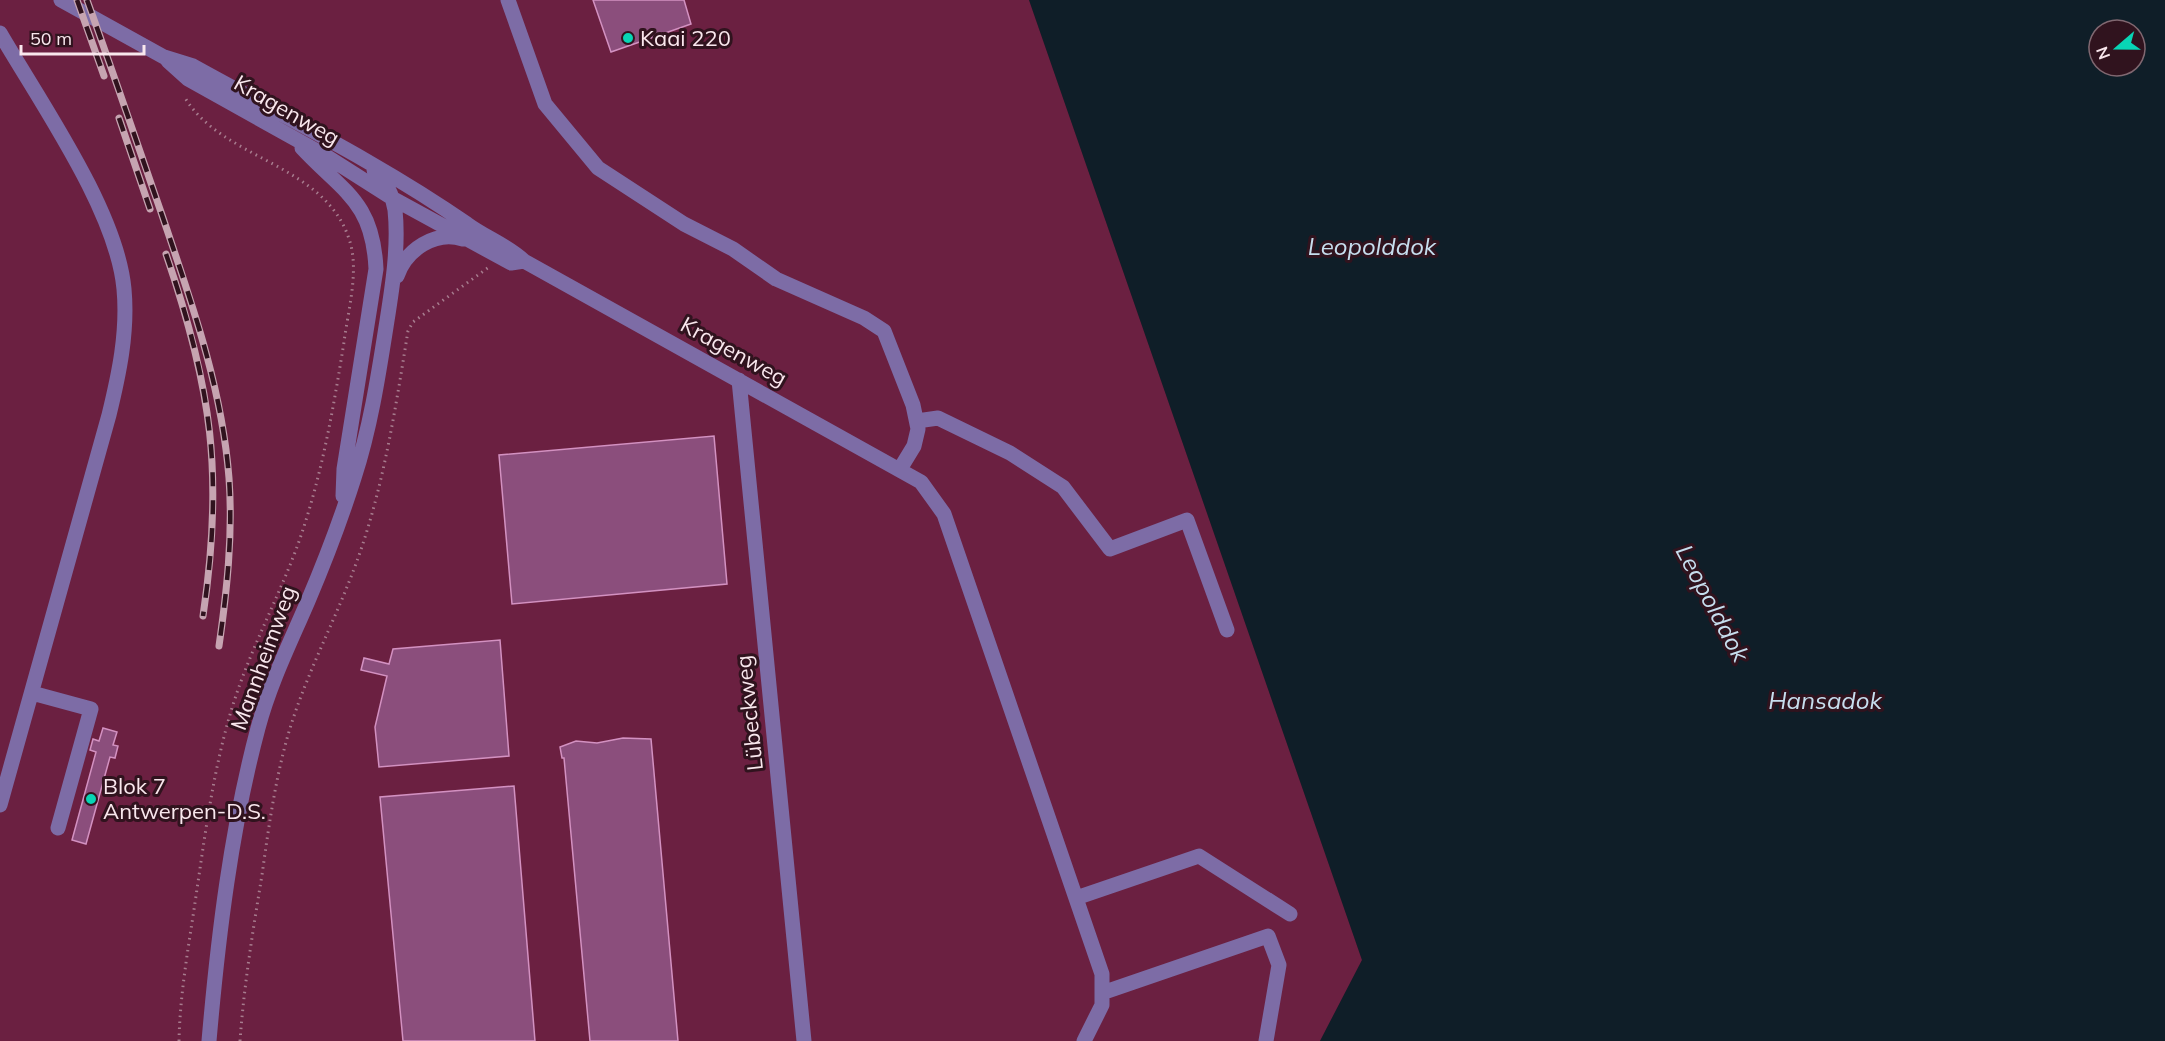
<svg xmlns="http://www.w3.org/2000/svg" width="2165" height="1041" viewBox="0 0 2165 1041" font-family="Mulish,sans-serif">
  <rect width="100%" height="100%" fill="#5d1a37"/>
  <!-- built -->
  <path fill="#6b2041" d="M 0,0 L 1029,0 L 1362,960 L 1320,1041 L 0,1041 Z"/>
  <!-- water -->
  <path fill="#0f1e28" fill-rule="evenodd" d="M 1029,0 L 2165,0 L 2165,1041 L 1320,1041 L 1362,960 ZM 2099,30 L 2135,30 L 2135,66 L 2099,66 Z"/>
  <!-- building -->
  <path fill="#8b4e7c" stroke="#d391c1" stroke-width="1.5" d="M 593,0 L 684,0 L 691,24 L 611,52 Z
    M 714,436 L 727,584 L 512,604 L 499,455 Z
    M 500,640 L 509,756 L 379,767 L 375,727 L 387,676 L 361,670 L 364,658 L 389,664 L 393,649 Z
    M 103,728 L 117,732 L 113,745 L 118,746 L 115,758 L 110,757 L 86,844 L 72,840 L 96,752 L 90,750 L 93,739 L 99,741 Z
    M 623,738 L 651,739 L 678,1041 L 590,1041 L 564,758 L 562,758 L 560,747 L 576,741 L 597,743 Z
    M 514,786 L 535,1041 L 403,1041 L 380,797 Z"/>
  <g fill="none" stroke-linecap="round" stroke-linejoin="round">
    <!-- path -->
    <path stroke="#a77c8e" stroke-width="3" stroke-dasharray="1.5 4.5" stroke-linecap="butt" d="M 179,1041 C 180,990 190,939 197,889 C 206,828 214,767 232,708 C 249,652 277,601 297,547 C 321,480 333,411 344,342 C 348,311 359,272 350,242 C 327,163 220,160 184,96
      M 240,1041 C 244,985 253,930 262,875 C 268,832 274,788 285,746 C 301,684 332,628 354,569 C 383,492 395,411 408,331 L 413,322 L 489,267"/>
    <!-- minor -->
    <path stroke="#7d6ca6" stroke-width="15" d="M 61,0 L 164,57 L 193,66 C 285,117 381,164 467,224 C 486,238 507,245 524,261 L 921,482 L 944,514 L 1102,974 L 1102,1005 L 1084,1041
      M 508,0 L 545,104 L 598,168 L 684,224 L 733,249 L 776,279 L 864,318 L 884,331 L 913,405 L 918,429 L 914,446 L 900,469
      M 0,33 C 40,102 117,211 124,289 C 128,332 119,374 109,415 L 0,805
      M 168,61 L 188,79 L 326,156 L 392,198 L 511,263 L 524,261
      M 302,148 C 343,192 373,201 376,269 L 344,469 L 343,496
      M 397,276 C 406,250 435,230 463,239
      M 739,380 L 804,1041
      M 917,421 L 938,418 L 1010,453 L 1063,487 L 1110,549 L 1187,520 L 1227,630
      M 32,693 L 91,709 L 58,828
      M 1076,898 L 1199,856 L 1290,914
      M 1102,993 L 1268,936 L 1279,965 L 1266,1041
      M 209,1041 C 218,937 231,829 258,728 C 270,683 290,643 308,601 C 325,561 341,519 354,478 C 370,429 378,378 386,327 C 392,289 399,248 395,210 C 393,195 385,181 374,170"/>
    <defs>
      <path id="rail" d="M 77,0 L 104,76
        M 87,0 C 113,72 137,143 162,215 C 191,301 222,387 229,478 C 233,535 227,590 219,646
        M 119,118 L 150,209
        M 166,254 C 212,388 224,476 203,616"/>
    </defs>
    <!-- rail casing -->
    <use href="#rail" stroke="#c6a4b1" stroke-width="7"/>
    <!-- rail -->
    <use href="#rail" stroke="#30131e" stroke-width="4.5" stroke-dasharray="14" stroke-linecap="butt"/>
  </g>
  <!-- markers -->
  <g fill="#08d5b5" stroke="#30131e" stroke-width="2">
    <circle cx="628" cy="38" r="6"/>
    <circle cx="91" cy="799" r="6"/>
  </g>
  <g text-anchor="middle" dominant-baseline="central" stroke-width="6" stroke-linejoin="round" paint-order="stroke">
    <!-- poi labels -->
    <g font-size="22" fill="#f9e7ed" stroke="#30131e" text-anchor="start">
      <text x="640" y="38">Kaai 220</text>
      <text x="103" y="786">Blok 7<tspan x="103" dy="25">Antwerpen-D.S.</tspan></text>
    </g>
    <!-- street labels -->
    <g font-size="22" fill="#f9e7ed" stroke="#30131e">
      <text transform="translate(287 110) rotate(30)">Kragenweg</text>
      <text transform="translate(734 351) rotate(29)">Kragenweg</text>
      <text transform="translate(263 658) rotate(-70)">Mannheimweg</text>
      <text transform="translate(749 713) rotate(-96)">Lübeckweg</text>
    </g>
    <!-- water labels -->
    <g font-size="24" font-style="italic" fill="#c6deee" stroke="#30131e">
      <text x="1372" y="246">Leopolddok</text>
      <text transform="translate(1713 603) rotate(62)">Leopolddok</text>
      <text x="1825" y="700">Hansadok</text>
    </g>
  </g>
  <!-- north arrow -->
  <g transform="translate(2117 48) rotate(250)"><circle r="28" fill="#30131e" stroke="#806871" stroke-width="1.5"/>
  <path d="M0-4.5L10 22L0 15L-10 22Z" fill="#08d5b5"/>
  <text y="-9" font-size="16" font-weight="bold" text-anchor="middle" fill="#f9e7ed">N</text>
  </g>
  <!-- scale -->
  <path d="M21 45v9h123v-9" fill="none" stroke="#f9e7ed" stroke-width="3"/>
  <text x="30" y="45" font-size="18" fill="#f9e7ed" stroke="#30131e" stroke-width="4.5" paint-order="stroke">50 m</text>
</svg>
